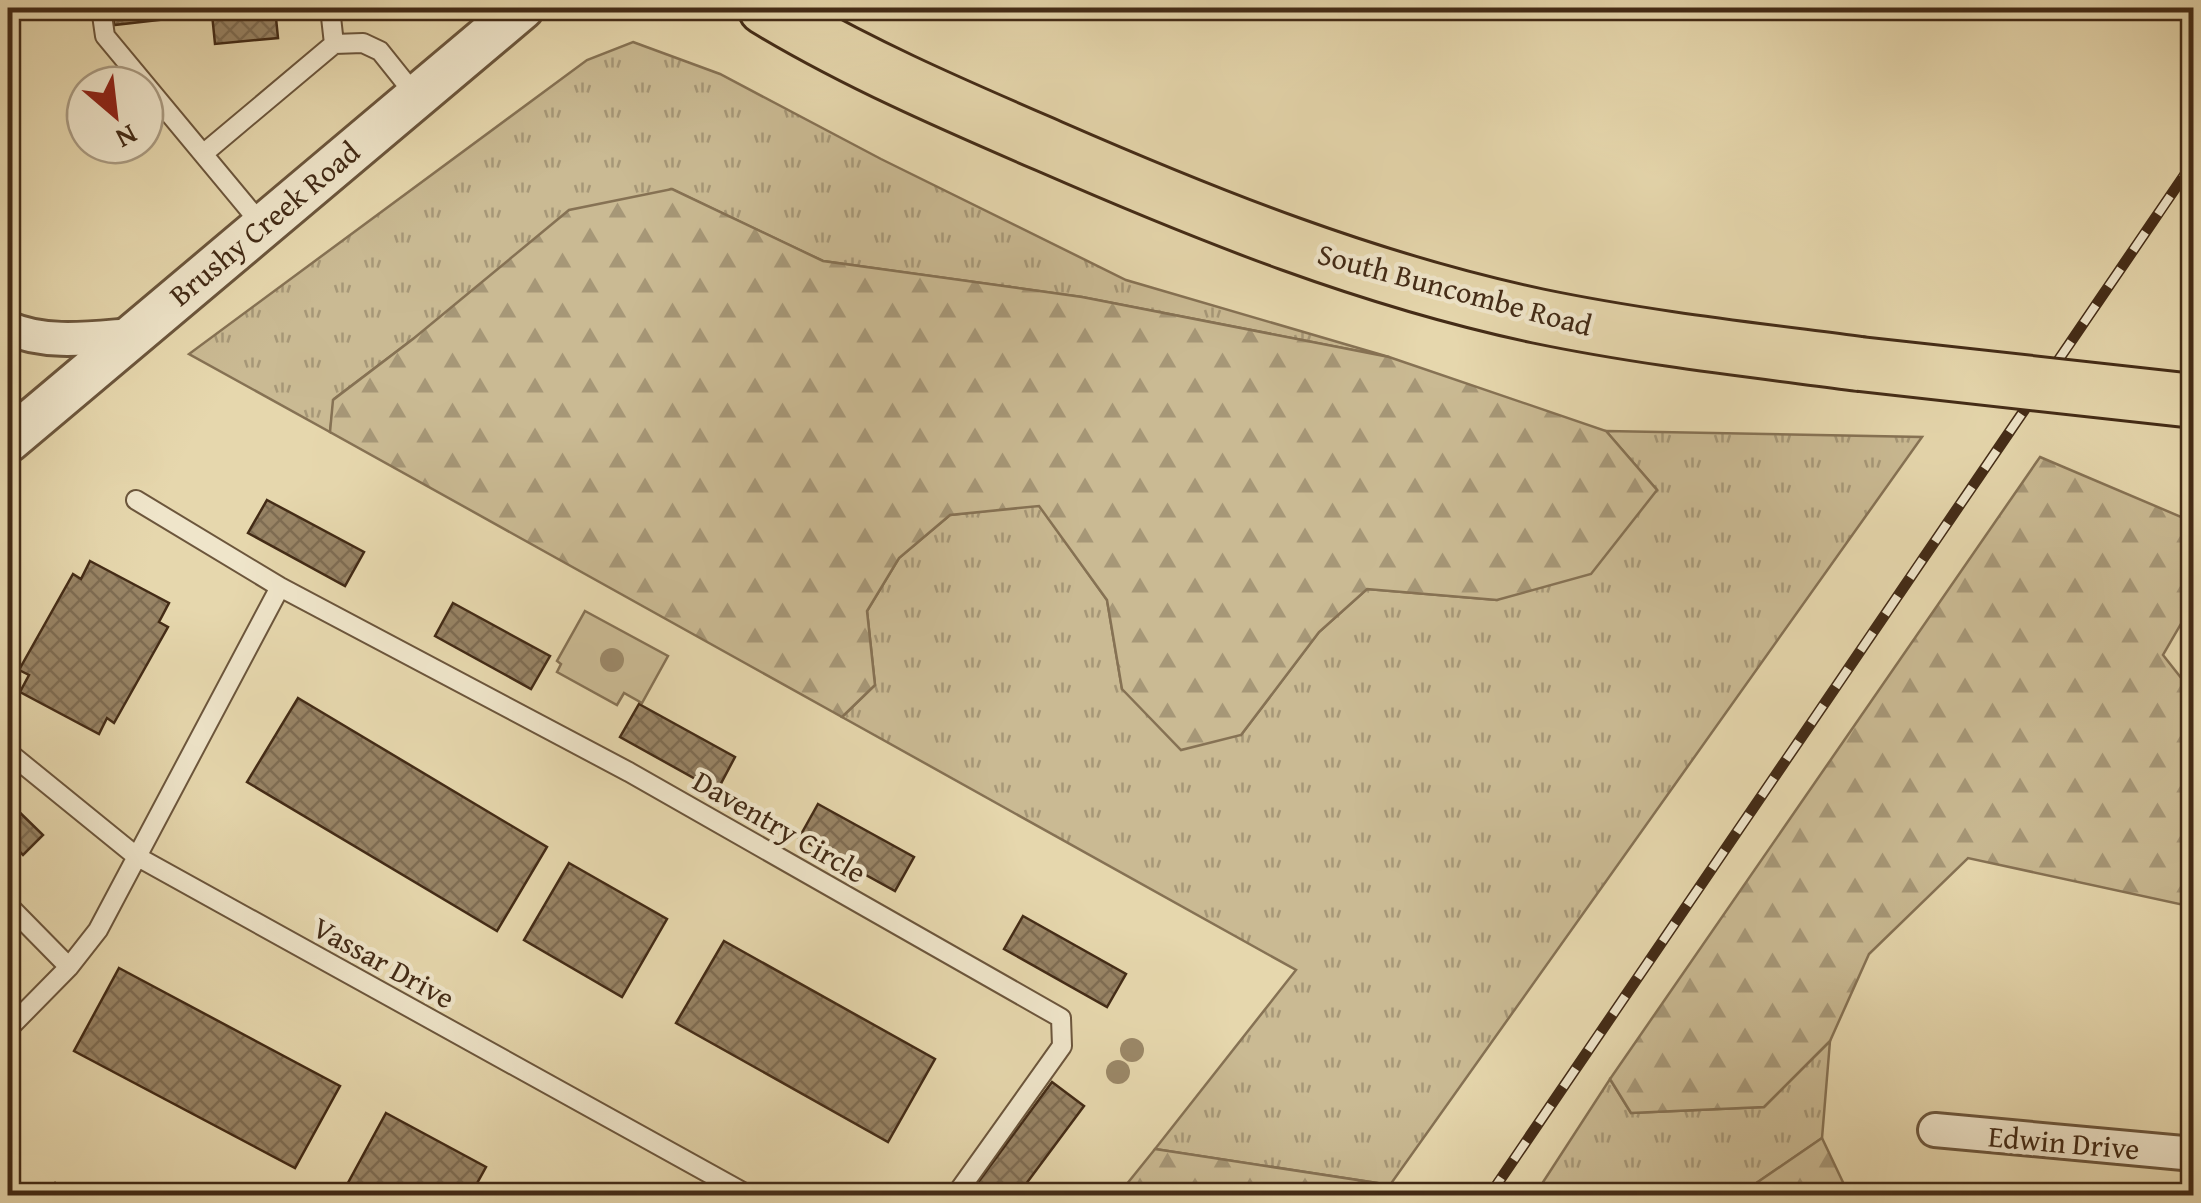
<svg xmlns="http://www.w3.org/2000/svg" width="2201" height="1203" viewBox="0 0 2201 1203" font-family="'Gentium Book Plus',serif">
  <defs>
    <pattern id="grass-tufts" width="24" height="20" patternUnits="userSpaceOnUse" patternTransform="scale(2.5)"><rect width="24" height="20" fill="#caba93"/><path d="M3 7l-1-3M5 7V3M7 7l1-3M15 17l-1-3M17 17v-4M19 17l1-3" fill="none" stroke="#a69777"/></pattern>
    <pattern id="forest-firs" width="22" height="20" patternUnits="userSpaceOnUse" patternTransform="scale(2.5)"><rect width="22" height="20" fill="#caba93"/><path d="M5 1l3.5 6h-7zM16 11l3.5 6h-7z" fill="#a69777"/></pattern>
    <pattern id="building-cross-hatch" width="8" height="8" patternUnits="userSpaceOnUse" patternTransform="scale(2.5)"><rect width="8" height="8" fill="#988465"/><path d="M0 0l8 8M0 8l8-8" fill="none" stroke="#7e6c52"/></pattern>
  </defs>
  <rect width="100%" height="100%" fill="#e6d7ad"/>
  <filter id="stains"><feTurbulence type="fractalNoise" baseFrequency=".002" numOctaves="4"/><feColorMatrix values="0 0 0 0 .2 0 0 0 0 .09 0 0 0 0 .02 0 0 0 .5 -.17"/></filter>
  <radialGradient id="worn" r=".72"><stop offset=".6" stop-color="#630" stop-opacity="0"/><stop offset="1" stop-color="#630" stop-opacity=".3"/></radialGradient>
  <!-- grass -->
  <path fill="url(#grass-tufts)" stroke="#867254" stroke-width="2.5" d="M 633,42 L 720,74 L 881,159 L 1126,280 L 1389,357 L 1082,297 L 823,261 L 671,189 L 413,339 L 334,399 L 330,432 L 189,354 L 587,60 Z
    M 1606,431 L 1922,437 L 1390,1185 L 1155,1149 L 1296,970 L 842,717 L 875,685 L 867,611 L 899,558 L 950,515 L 1039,505 L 1107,600 L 1122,689 L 1241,735 L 1319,632 L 1367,589 L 1497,600 L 1657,490 Z
    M 1830,1041 L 1822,1138 L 1739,1195 L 1534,1196 L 1610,1079 L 1631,1113 L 1764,1107 Z"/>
  <!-- forest -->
  <path fill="url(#forest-firs)" stroke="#867254" stroke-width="2.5" d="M 672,189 L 823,261 L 1082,297 L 1389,357 L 1606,431 L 1657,490 L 1591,574 L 1497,600 L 1367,589 L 1319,632 L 1241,735 L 1181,750 L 1122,689 L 1107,600 L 1039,506 L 950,515 L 899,558 L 867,611 L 875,685 L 842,717 L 330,432 L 333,400 L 413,339 L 569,210 Z
    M 2040,457 L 2193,522 L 2193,603 L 2163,655 L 2193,693 L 2193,907 L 1968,858 L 1869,954 L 1830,1041 L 1764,1107 L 1631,1113 L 1610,1079 Z
    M 1822,1138 L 1849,1195 L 1739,1195 Z
    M 1155,1149 L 1390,1185 L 1383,1196 L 1118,1195 Z"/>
  <!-- park -->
  <path fill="#caba93" stroke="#867254" stroke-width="2.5" d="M 585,611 L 668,656 L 642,703 L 624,693 L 617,705 L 557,672 L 561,664 L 557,661 Z"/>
  <!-- building -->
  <path fill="url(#building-cross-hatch)" stroke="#432b16" stroke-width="2.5" d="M 112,8 L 212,8 L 212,14 L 114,25 Z
    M 212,8 L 275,8 L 212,14 Z
    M 275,8 L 278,38 L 215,44 L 212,14 Z
    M 267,500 L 364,552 L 345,586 L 248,533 Z
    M 90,561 L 169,603 L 159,622 L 168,627 L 114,723 L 107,718 L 99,734 L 20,692 L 29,675 L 19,670 L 73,574 L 81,579 Z
    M 453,603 L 550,656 L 531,689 L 435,636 Z
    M 298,698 L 547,847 L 497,931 L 247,782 Z
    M 639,704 L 735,757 L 717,791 L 620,737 Z
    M 9,802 L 43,835 L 23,855 L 8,840 Z
    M 818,804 L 914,857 L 895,891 L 799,838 Z
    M 569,863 L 667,919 L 622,997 L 524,940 Z
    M 1023,916 L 1126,974 L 1107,1007 L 1004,949 Z
    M 724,941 L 935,1059 L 888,1142 L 676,1023 Z
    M 119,968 L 340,1086 L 295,1168 L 74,1051 Z
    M 1052,1082 L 1084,1106 L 1017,1196 L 968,1196 Z
    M 386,1113 L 486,1167 L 470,1196 L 350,1196 L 343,1192 Z
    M 55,1183 L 68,1196 L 42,1196 Z"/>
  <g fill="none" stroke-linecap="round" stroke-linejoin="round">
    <defs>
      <path id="service" d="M 101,8 L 105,36 L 262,225
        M 330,8 L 334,44
        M 203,154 L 334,44 L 363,43 L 380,51 L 416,96
        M 136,500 L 280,587 L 629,772 L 1061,1018 L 1062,1046 L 955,1196
        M 8,752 L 136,856 L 750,1196
        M 8,905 L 69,967
        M 8,1029 L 69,967 L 98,930 L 280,587"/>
      <path id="minor" d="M 8,328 C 46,345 92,338 132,335
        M 1935,1130 L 2194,1154"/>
      <path id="tertiary" d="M 8,441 L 522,8"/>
      <path id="primary" d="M 765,8 C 856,63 954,105 1051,147 C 1209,216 1369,280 1538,316 C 1644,338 1753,350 1860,364"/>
    </defs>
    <!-- service casing -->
    <use href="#service" stroke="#6c563c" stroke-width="22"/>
    <!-- minor casing -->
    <use href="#minor" stroke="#6c563c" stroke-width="38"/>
    <!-- tertiary casing -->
    <use href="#tertiary" stroke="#6c563c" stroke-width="48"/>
    <!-- primary casing -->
    <use href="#primary" stroke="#432b16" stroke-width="58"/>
    <!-- service -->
    <use href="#service" stroke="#efe5ca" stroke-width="18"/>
    <!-- minor -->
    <use href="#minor" stroke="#efe5ca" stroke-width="32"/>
    <!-- tertiary -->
    <use href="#tertiary" stroke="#efe5ca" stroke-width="42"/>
    <!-- primary -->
    <use href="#primary" stroke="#e6d7ad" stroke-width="52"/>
    <defs>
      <path id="rail" d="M 1489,1196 L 2194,161"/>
    </defs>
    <!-- rail casing -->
    <use href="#rail" stroke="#432b16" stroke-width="11"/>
    <!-- rail -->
    <use href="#rail" stroke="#efe5ca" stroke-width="8" stroke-dasharray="22" stroke-linecap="butt"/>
    <defs>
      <path id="primary-bridge" d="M 1860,364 L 2194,401"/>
    </defs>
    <!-- primary-bridge casing -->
    <use href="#primary-bridge" stroke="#432b16" stroke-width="58" stroke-linecap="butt"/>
    <!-- primary-bridge -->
    <use href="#primary-bridge" stroke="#e6d7ad" stroke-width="52"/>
  </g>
  <!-- trees -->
  <g fill="#9b8868">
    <circle cx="612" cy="660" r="12"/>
    <circle cx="1132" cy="1050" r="12"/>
    <circle cx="1118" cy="1072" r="12"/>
  </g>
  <g text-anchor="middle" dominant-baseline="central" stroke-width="9" stroke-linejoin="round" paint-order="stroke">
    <!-- street labels -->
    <g font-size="30" fill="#432b16" stroke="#efe5ca">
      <text transform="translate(264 223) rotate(-40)">Brushy Creek Road</text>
      <text transform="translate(1455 289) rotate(15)">South Buncombe Road</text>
      <text transform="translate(780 826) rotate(30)">Daventry Circle</text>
      <text transform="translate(384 962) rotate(29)">Vassar Drive</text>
      <text transform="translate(2064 1142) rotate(5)">Edwin Drive</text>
    </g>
  </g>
  <!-- margin -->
  <rect width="2201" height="1203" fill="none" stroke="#e6d7ad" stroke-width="40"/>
  <rect x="10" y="10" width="2181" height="1183" fill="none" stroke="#432b16" stroke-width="5"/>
  <rect x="20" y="20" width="2161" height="1163" fill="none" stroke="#432b16" stroke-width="2.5"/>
  <!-- north arrow -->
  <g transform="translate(115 115) rotate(152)"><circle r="48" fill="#efe5ca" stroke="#aa9b82" stroke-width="2.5"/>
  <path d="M0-8L18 38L0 25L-18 38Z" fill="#8f2418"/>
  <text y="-15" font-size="28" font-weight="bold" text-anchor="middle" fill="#432b16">N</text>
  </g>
  <rect width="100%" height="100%" filter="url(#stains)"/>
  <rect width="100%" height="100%" fill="url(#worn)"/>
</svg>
